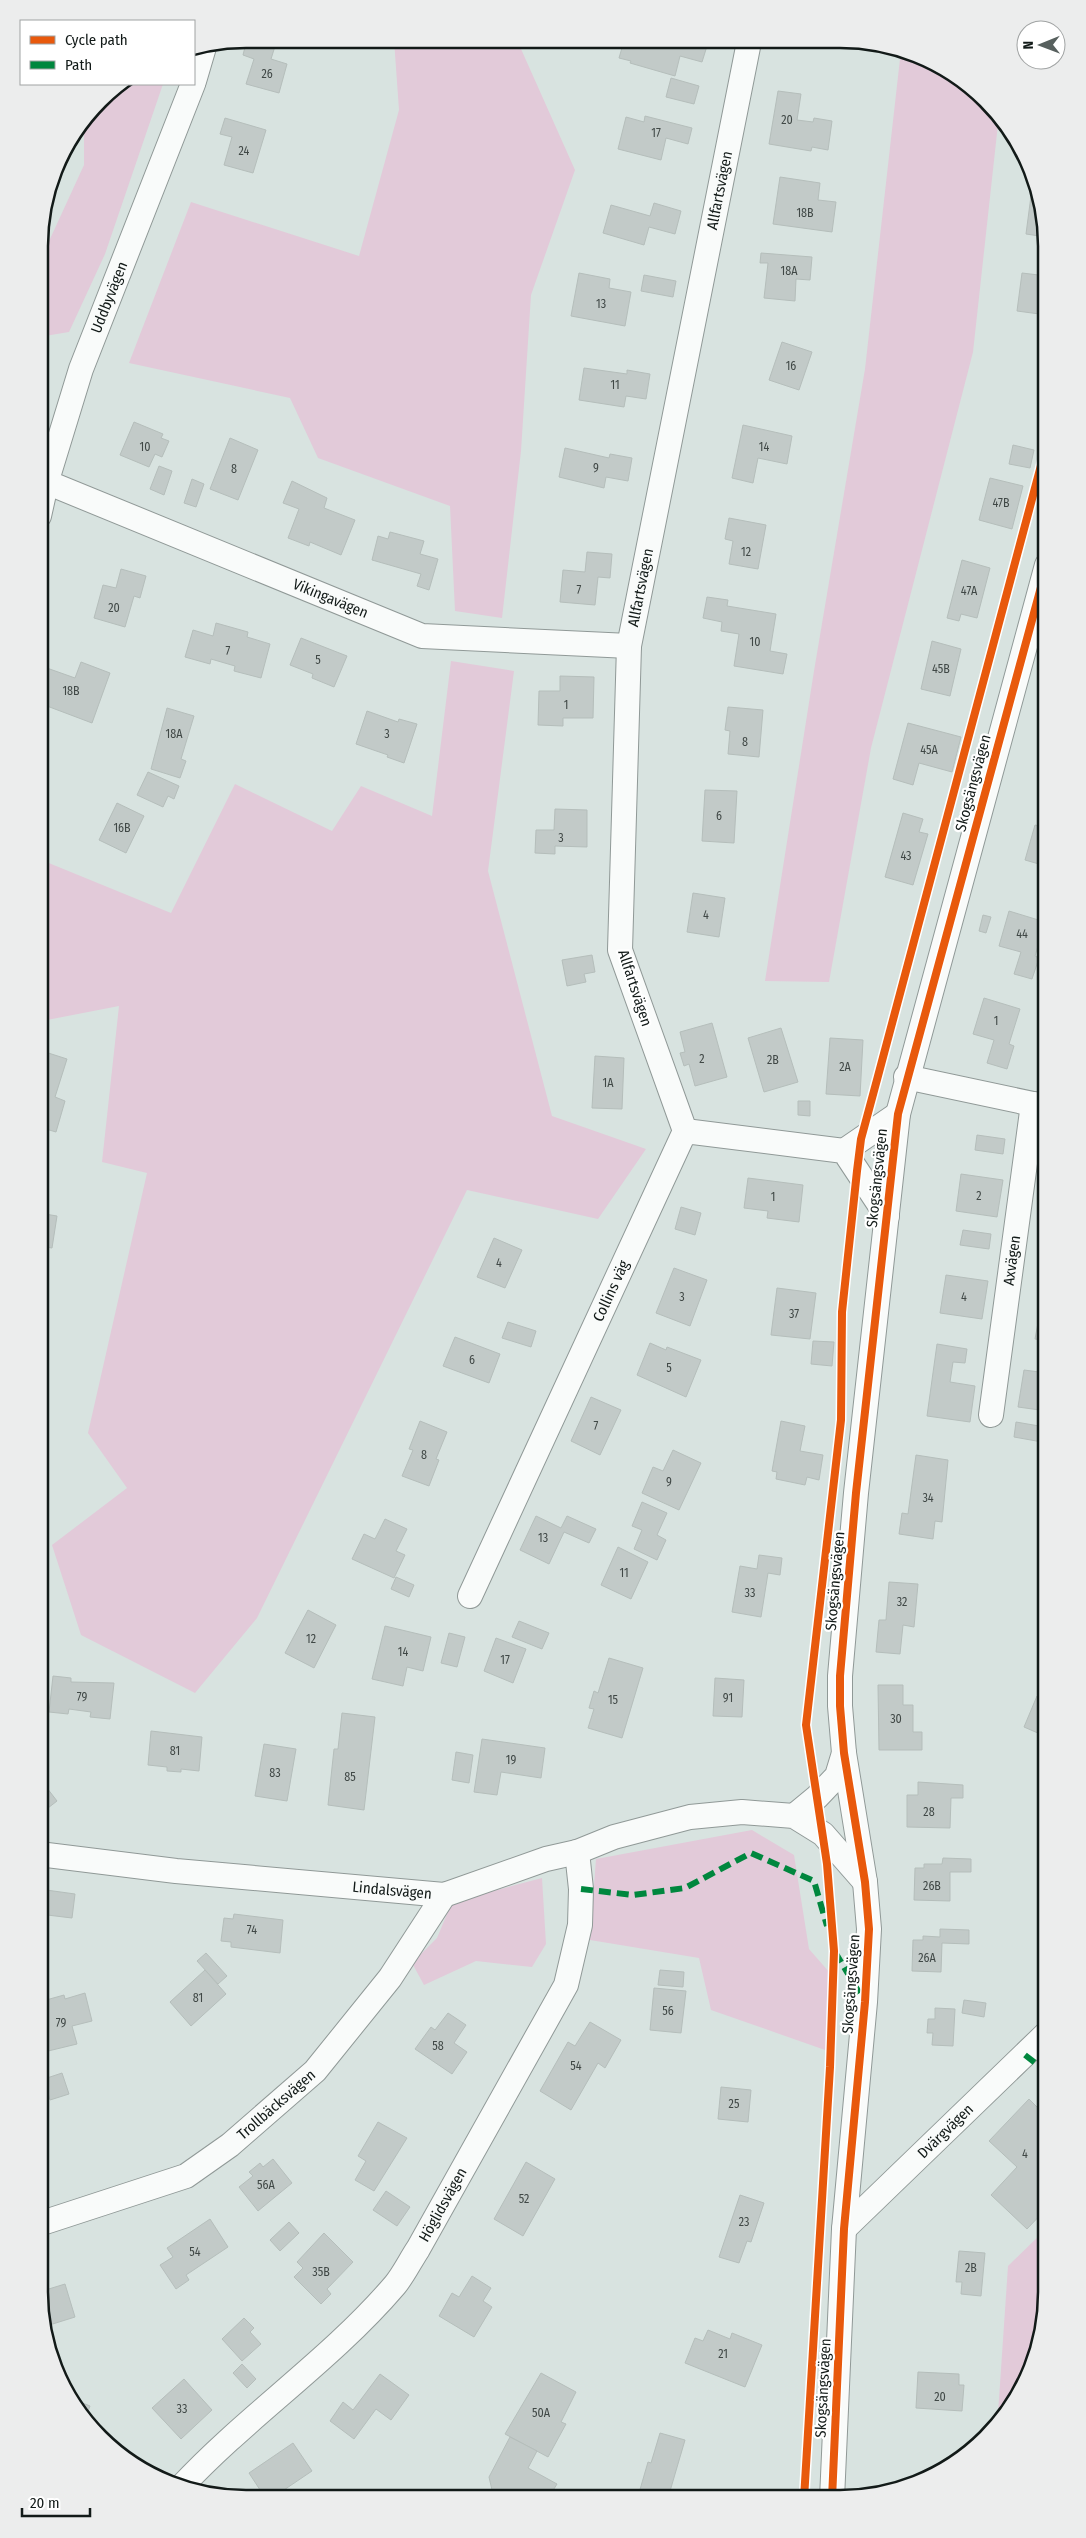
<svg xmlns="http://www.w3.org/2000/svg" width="1086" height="2538" viewBox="0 0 1086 2538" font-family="'Fira Sans Condensed',sans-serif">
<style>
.green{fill:#e2cad9}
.building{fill:#c2cac8;stroke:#b5bebb}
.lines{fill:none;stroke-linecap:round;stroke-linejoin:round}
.minor-casing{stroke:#909997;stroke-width:26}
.minor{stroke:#f9fbfa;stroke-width:24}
.quiet{stroke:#00873e;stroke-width:6;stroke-dasharray:12 6;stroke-linecap:butt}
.cycleway-casing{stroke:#fff;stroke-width:11}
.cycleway{stroke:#e8590c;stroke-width:8}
.labels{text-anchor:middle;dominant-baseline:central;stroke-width:4.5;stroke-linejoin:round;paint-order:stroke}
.number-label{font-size:12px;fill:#404846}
.street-label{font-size:15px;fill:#121a18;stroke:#fff}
.rim{fill:none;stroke:#121a18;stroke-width:2.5}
</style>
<rect width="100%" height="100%" fill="#d8e3e0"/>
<g class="green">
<path d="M394,40H517L575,170L531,295L521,451L502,618L455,611L450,506L318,458L290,398L129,363L191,202L359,256L399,110Z"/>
<path d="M901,50L932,60L986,99L999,115L973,352L871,748L829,982L765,981L814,671L865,369Z"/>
<path d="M120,84H163L105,254L69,332L39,337V263L84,165V123L109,90Z"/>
<path d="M451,661L514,671L488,871L552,1116L646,1149L598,1219L467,1190L257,1618L195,1693L81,1635L52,1545L127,1488L88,1433L147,1173L102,1162L119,1006L47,1020L39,1014V859L171,913L235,784L332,831L361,786L432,816Z"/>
<path d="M752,1830L794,1855L809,1949L837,1981L828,2051L711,2010L699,1958L590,1940L596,1859Z"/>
<path d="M542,1878L546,1944L532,1967L476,1961L424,1985L412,1963L437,1938L452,1902Z"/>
<path d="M1047,2228V2306L1032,2371L997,2428L1008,2266Z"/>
</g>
<g class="building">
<path d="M247,39H262L276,43L271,59L287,64L279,93L246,84L254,59L243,55Z"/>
<path d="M624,41L691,42L707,46L702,62L680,56L675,76L630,63L631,61L619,58Z"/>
<path d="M671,78L699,86L694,104L666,97Z"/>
<path d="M778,91L801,94L797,120L813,122L814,118L832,121L828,150L812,147L811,151L769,144Z"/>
<path d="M645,116L692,128L688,144L666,138L661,160L618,149L626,117L644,122Z"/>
<path d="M225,118L266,130L253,173L224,165L232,137L220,134Z"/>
<path d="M780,177L820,183L818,200L836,202L832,232L773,224Z"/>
<path d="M1031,196L1041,197L1046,237L1026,234Z"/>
<path d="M654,203L681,211L675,234L649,227L644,245L603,233L611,205L650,216Z"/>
<path d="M761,253L812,257L810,280L796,279L795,301L764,298L768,263H760Z"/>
<path d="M579,273L610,279L609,288L631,292L625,326L571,316Z"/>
<path d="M1022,273L1047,276V315L1017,311Z"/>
<path d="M644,275L676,281L673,297L641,291Z"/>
<path d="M782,342L812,352L799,390L769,380Z"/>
<path d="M584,368L627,374V370L650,374L646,399L626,396L624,407L579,400Z"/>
<path d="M134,422L163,434L161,438L169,441L162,457L155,454L149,467L120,455Z"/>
<path d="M743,425L792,436L787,464L758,458L753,483L732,478Z"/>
<path d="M230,438L258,450L238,500L210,489Z"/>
<path d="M1013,445L1034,450L1030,468L1009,464Z"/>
<path d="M565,448L609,458L610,454L632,458L628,481L606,477L604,488L559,477Z"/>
<path d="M159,466L172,471L164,495L150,489Z"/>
<path d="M990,478L1023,486L1012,529L979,520Z"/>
<path d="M192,479L204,484L196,507L184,503Z"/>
<path d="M292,481L327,498L324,508L355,520L341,555L310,542L309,546L288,538L299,509L283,503Z"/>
<path d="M729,518L766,525L758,569L729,564L733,541L725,539Z"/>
<path d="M390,532L424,541L420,554L438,559L429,590L417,586L421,574L372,560L378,536L388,539Z"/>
<path d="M587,552L612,554L610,578L598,577L595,605L560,602L563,570L585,572Z"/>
<path d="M962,560L990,568L977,618L961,614L959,621L947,618Z"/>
<path d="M121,569L146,576L140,598L134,596L125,627L94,618L103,585L116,588Z"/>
<path d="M707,597L728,600L727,606L776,614L770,651L787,654L783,674L734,666L739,634L721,631L722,622L703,618Z"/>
<path d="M216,623L248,632L247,637L270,644L261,678L234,671L235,666L211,659L210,664L185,657L193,630L213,636Z"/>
<path d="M301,638L347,656L334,687L312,678L313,674L290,665Z"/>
<path d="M932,641L961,649L950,696L921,689Z"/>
<path d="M81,662L110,673L92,723L39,703V679L44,667L75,678Z"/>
<path d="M560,676L594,677L593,718H563V726L538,725L539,691H560Z"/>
<path d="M728,707L763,710L759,757L728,754L730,731L725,730Z"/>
<path d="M167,708L194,716L181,759L186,761L180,778L151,769Z"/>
<path d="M367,711L398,722L399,719L417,724L404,763L387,757L388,755L356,744Z"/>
<path d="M908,723L961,737L952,772L919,763L913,785L893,779Z"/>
<path d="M148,772L179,786L174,799L168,796L163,807L137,795Z"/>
<path d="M705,790L737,791L734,843L702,841Z"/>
<path d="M117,803L144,816L126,853L99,840Z"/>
<path d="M555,809L587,810V847L555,846V854L535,853L536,830H554Z"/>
<path d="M903,813L923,819L919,832L928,834L913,885L885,877Z"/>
<path d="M1035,825L1047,828V890L1040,888L1046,866L1025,860Z"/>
<path d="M693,893L725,898L719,937L687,932Z"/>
<path d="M1009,911L1045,922L1035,956L1039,958L1032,979L1014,974L1021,952L999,946Z"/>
<path d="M983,915L991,917L986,933L979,931Z"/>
<path d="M592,955L595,972L584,974L586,982L567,986L562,960Z"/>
<path d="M984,998L1020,1009L1009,1044L1014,1046L1007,1069L987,1063L994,1040L973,1034Z"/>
<path d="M712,1023L727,1077L695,1086L689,1064L684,1066L680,1053L685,1052L680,1032Z"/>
<path d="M781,1028L798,1082L764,1092L748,1038Z"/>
<path d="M830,1038L863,1040L860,1096L826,1094Z"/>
<path d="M39,1050L67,1059L55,1097L65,1101L56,1132L39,1127Z"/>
<path d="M595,1056L624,1058L622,1109L592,1108Z"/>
<path d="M798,1101H810V1116L798,1115Z"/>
<path d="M977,1135L1005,1139L1003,1154L975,1150Z"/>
<path d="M961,1174L1003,1180L997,1217L956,1211Z"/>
<path d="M748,1178L803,1185L799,1222L767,1218L768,1211L744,1208Z"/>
<path d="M681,1207L701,1213L695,1235L675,1229Z"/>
<path d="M39,1213L57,1216L52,1248L39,1246Z"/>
<path d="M963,1230L991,1234L989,1249L960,1245Z"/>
<path d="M494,1238L522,1250L505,1288L477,1277Z"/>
<path d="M1044,1254L1047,1255V1291L1038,1290Z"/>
<path d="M674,1268L707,1280L690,1326L656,1313Z"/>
<path d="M946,1275L988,1281L982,1319L940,1313Z"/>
<path d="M777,1288L816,1293L810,1339L771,1335Z"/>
<path d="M508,1322L536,1331L531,1347L502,1338Z"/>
<path d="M1038,1323L1047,1325V1341L1035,1339Z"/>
<path d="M455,1337L500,1354L489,1383L443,1366Z"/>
<path d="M813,1341L834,1342L832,1366L811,1364Z"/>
<path d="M650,1343L666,1350L667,1347L701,1360L686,1397L637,1375Z"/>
<path d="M937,1344L967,1349L965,1363L953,1362L950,1382L975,1386L970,1422L927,1416Z"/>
<path d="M1024,1370L1047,1373V1411L1018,1407Z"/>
<path d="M591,1397L621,1410L600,1455L571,1441Z"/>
<path d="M420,1421L447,1432L436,1459L439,1460L429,1486L402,1476L413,1450L409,1449Z"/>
<path d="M781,1421L805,1426L800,1451L823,1455L819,1480L807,1477L805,1485L776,1479L777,1472L772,1471Z"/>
<path d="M1016,1422L1045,1427L1042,1442L1014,1437Z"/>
<path d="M673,1450L701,1463L679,1510L642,1493L653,1467L663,1471Z"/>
<path d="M39,1454L44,1455L40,1480H39Z"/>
<path d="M916,1455L948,1460L942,1522L935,1521L933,1539L899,1534L902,1513L908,1514Z"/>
<path d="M642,1502L667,1513L657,1535L666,1540L657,1560L634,1549L642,1530L632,1526Z"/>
<path d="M536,1516L561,1528L567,1516L596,1529L589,1543L564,1532L549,1564L520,1550Z"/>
<path d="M385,1519L407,1529L396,1551L405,1555L394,1578L352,1559L364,1534L375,1539Z"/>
<path d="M618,1547L648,1562L631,1599L601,1585Z"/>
<path d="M759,1555L782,1558L780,1575L768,1573L761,1617L732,1612L740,1566L757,1569Z"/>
<path d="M396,1577L414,1585L409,1597L391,1589Z"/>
<path d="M889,1582L918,1584L914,1627L903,1625L900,1654L876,1652L879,1620H886Z"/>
<path d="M308,1610L336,1625L314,1668L285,1653Z"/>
<path d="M519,1621L549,1633L542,1649L512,1637Z"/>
<path d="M385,1626L431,1637L423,1671L407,1667L403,1686L372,1679Z"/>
<path d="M449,1633L465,1637L457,1667L441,1663Z"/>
<path d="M496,1638L526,1649L513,1683L484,1671Z"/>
<path d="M609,1658L643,1668L622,1738L588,1728L594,1709L589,1708L594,1691L598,1693Z"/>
<path d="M53,1676L71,1678V1682L114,1683L110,1719L90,1717L91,1712L69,1709L68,1714L49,1712Z"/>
<path d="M715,1678L744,1680L742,1717L713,1716Z"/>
<path d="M878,1685H903V1705H913V1732H922V1750H879Z"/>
<path d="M1037,1696L1047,1701V1737L1024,1727Z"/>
<path d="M342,1713L375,1717L364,1810L328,1805L334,1749H338Z"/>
<path d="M151,1731L202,1737L199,1771L181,1769V1772L167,1771V1767L148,1765Z"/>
<path d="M482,1739L545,1748L541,1778L501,1772L497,1795L474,1792Z"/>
<path d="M264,1744L296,1749L287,1801L255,1796Z"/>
<path d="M456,1752L473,1755L469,1783L452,1780Z"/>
<path d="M918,1782L963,1785V1798H951L950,1828L907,1827V1795H918Z"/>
<path d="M47,1788L57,1801L39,1815V1794Z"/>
<path d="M943,1858L971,1859V1872H950V1901L914,1900L915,1868H924V1864H942Z"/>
<path d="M39,1889L75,1894L72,1918L39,1914Z"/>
<path d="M234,1914L283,1920L280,1953L231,1947V1942L221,1941L224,1918L233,1919Z"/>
<path d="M940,1929L969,1930V1944L942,1943L941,1972L912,1971L913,1940H923V1936L940,1937Z"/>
<path d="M206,1953L227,1976L218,1984L197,1961Z"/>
<path d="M205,1970L226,1994L191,2026L170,2002Z"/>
<path d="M660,1970L684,1972L683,1987L658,1985Z"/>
<path d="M654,1988L686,1991L681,2033L650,2030Z"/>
<path d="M85,1993L92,2021L72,2026L77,2044L44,2052L39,2031V2002L64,1995L65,1999Z"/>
<path d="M964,2000L986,2003L984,2017L962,2013Z"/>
<path d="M935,2008L955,2009L953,2046L932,2045L933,2033H927L928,2019H935Z"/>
<path d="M448,2013L466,2025L454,2043L467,2052L452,2074L415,2049L431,2027L435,2030Z"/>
<path d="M590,2022L621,2040L605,2068L598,2063L571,2110L540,2091L568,2042L575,2046Z"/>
<path d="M62,2073L69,2094L50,2100L44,2079Z"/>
<path d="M721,2087L751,2090L748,2122L718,2119Z"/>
<path d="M1029,2099L1047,2117V2208L1027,2229L991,2195L1017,2167L989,2141Z"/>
<path d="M378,2122L407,2138L374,2191L355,2180L366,2161L358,2156Z"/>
<path d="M273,2159L292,2183L258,2211L239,2187L253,2176L249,2172L260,2163L263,2167Z"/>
<path d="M526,2162L555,2179L523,2236L494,2219Z"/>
<path d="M386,2191L410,2207L397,2226L373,2210Z"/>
<path d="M740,2195L764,2203L751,2242L747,2241L739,2263L719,2257Z"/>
<path d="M210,2219L228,2247L186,2275L189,2280L176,2289L160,2265L173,2257L167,2248Z"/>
<path d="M289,2222L299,2233L280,2251L270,2240Z"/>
<path d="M324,2233L353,2262L327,2289L331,2294L321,2304L294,2277L303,2268L297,2262Z"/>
<path d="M959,2251L985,2253L981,2296L961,2294L962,2282H956Z"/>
<path d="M472,2276L491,2288L483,2301L492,2307L474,2337L439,2316L452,2293L459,2297Z"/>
<path d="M65,2284L75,2317L43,2327L39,2292Z"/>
<path d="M244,2318L254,2328L250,2332L261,2344L242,2361L222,2339Z"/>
<path d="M708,2330L730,2339L732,2333L762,2345L745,2387L685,2363L695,2338L703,2341Z"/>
<path d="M242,2364L256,2379L247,2388L233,2373Z"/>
<path d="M918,2372L959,2374V2385H964L962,2411L916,2408Z"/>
<path d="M541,2373L576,2392L561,2422L566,2424L548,2457L505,2434Z"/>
<path d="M380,2374L409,2395L391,2420L376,2409L354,2439L330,2421L343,2402L353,2410Z"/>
<path d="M184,2379L212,2410L181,2439L152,2408Z"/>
<path d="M68,2397L90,2406L85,2419Z"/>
<path d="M660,2433L685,2440L668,2498H656L639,2493L648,2462L651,2463Z"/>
<path d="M510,2437L537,2451L528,2468L557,2484L549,2497H505L492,2490L489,2477Z"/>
<path d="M293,2443L312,2471L275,2496H264L249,2473Z"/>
</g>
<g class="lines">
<g class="minor-casing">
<g id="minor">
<path d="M194,81L204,47"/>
<path id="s1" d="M39,479L422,636L629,646"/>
<path id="s2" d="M39,516L47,480L81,369L193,84"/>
<path d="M906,1077L1047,1107"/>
<path id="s3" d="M685,1131L620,950L629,646L749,42"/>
<path d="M844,1151L898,1114"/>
<path id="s4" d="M991,1415L1033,1104"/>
<path id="s5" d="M470,1596L685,1131L844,1151L887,1216"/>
<path d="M794,1816L817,1797L837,1776L844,1753"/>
<path id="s6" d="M39,1854L176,1871L444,1895L546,1859L577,1852L614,1837L690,1817L742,1812L794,1816L823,1834L865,1882"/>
<path id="s7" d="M39,2224L186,2176L230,2145L315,2071L390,1978L444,1895"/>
<path id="s8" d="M844,2229L1047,2033"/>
<path id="s9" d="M181,2487C247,2416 331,2360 395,2285C404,2274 410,2261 418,2249L566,1985L580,1925L581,1889L577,1852"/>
<path d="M832,2499L844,2229L865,2002L869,1929L865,1882L844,1753L840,1706V1676L856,1493L898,1114L1047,565"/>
</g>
</g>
<use href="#minor" class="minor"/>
<g class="quiet">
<path d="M581,1889L633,1895L685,1888L751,1853L814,1881L827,1926"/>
<path d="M835,1952L863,1999"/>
<path d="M1025,2055L1047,2072"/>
</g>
<g class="cycleway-casing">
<g id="cycleway">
<path d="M804,2499L830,2067L834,1951L827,1864L806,1725L841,1420L842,1312L857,1171L861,1139L878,1076L1047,443"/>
<path d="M832,2499L844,2229L865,2002L869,1929L865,1882L844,1753L840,1706V1676L856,1493L898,1114L1047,565"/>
</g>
</g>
<use href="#cycleway" class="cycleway"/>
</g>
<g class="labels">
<g class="number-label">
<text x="267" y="74">26</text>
<text x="787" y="120">20</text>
<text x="656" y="133">17</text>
<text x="244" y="151">24</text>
<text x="805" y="213">18B</text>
<text x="789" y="271">18A</text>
<text x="601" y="304">13</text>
<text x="791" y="366">16</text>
<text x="615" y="385">11</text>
<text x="145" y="447">10</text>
<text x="764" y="447">14</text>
<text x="596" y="468">9</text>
<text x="234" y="469">8</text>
<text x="1001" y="503">47B</text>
<text x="746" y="552">12</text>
<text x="579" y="590">7</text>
<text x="969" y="591">47A</text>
<text x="114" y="608">20</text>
<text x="755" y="642">10</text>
<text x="228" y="651">7</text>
<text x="318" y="660">5</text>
<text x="941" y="669">45B</text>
<text x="71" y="691">18B</text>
<text x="566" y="705">1</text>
<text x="174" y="734">18A</text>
<text x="387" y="734">3</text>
<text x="745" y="742">8</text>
<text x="929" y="750">45A</text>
<text x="719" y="816">6</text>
<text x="122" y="828">16B</text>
<text x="561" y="838">3</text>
<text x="906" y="856">43</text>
<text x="706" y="915">4</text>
<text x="1022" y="934">44</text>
<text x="996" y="1021">1</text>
<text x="702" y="1059">2</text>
<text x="773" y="1060">2B</text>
<text x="845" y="1067">2A</text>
<text x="608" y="1083">1A</text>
<text x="979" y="1196">2</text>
<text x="773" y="1197">1</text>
<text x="499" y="1263">4</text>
<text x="682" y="1297">3</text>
<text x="964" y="1297">4</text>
<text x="794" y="1314">37</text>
<text x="472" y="1360">6</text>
<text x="669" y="1368">5</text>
<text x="596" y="1426">7</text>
<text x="424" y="1455">8</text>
<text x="669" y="1482">9</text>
<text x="928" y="1498">34</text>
<text x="543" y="1538">13</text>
<text x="624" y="1573">11</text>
<text x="750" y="1593">33</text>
<text x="902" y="1602">32</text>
<text x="311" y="1639">12</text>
<text x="403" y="1652">14</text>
<text x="505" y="1660">17</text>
<text x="82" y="1697">79</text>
<text x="728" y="1698">91</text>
<text x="613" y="1700">15</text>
<text x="896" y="1719">30</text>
<text x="175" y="1751">81</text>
<text x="511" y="1760">19</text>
<text x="275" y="1773">83</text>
<text x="350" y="1777">85</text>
<text x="929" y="1812">28</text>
<text x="932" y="1886">26B</text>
<text x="252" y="1930">74</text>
<text x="927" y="1958">26A</text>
<text x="198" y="1998">81</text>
<text x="668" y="2011">56</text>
<text x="61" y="2023">79</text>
<text x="438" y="2046">58</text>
<text x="576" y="2066">54</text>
<text x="734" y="2104">25</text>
<text x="1025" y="2154">4</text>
<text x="266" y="2185">56A</text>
<text x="524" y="2199">52</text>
<text x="744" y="2222">23</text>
<text x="195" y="2252">54</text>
<text x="971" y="2268">2B</text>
<text x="321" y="2272">35B</text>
<text x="723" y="2354">21</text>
<text x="940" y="2397">20</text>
<text x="182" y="2409">33</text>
<text x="541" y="2413">50A</text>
</g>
<g class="street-label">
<text stroke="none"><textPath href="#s3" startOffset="961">Allfartsvägen</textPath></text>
<text stroke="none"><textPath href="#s2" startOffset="230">Uddbyvägen</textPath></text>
<text stroke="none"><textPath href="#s3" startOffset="556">Allfartsvägen</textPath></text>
<text stroke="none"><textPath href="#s1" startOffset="315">Vikingavägen</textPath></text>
<text transform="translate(973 783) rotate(-75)">Skogsängsvägen</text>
<text transform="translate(635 988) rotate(72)">Allfartsvägen</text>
<text transform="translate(877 1178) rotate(-84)">Skogsängsvägen</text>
<text stroke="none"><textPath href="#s4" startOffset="156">Axvägen</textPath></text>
<text stroke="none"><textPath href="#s5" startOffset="336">Collins väg</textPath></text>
<text transform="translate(835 1581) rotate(-85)">Skogsängsvägen</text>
<text stroke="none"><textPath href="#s6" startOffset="355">Lindalsvägen</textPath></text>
<text transform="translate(851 1984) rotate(-86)">Skogsängsvägen</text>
<text stroke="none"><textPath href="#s7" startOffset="270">Trollbäcksvägen</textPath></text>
<text stroke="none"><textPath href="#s8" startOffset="141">Dvärgvägen</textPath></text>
<text stroke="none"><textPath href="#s9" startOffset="388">Höglidsvägen</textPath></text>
<text transform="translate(823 2388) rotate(-87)">Skogsängsvägen</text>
</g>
</g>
<path d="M0 0H1086V2538H0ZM246 48H840A198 198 0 0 1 1038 246V2292A198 198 0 0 1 840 2490H246A198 198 0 0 1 48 2292V246A198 198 0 0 1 246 48Z" fill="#eceded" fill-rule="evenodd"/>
<path class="rim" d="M246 48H840A198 198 0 0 1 1038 246V2292A198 198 0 0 1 840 2490H246A198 198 0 0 1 48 2292V246A198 198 0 0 1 246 48Z"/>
<rect x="20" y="20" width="175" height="65" fill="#ffffff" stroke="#a0a3a3"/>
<rect x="30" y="36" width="25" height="8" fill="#e8590c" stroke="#a0a3a3"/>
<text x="65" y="45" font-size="15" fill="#121a18">Cycle path</text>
<rect x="30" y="61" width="25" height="8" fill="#00873e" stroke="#a0a3a3"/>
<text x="65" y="70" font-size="15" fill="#121a18">Path</text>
<g transform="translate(1041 45) rotate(269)"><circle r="24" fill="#ffffff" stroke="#a0a3a3"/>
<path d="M0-4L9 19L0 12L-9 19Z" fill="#57605e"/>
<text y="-8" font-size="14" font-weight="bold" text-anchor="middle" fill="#121a18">N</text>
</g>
<path d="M22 2508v8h68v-8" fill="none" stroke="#121a18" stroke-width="2.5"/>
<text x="30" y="2508" font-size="15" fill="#121a18" stroke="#ffffff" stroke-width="4" paint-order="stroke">20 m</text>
</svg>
